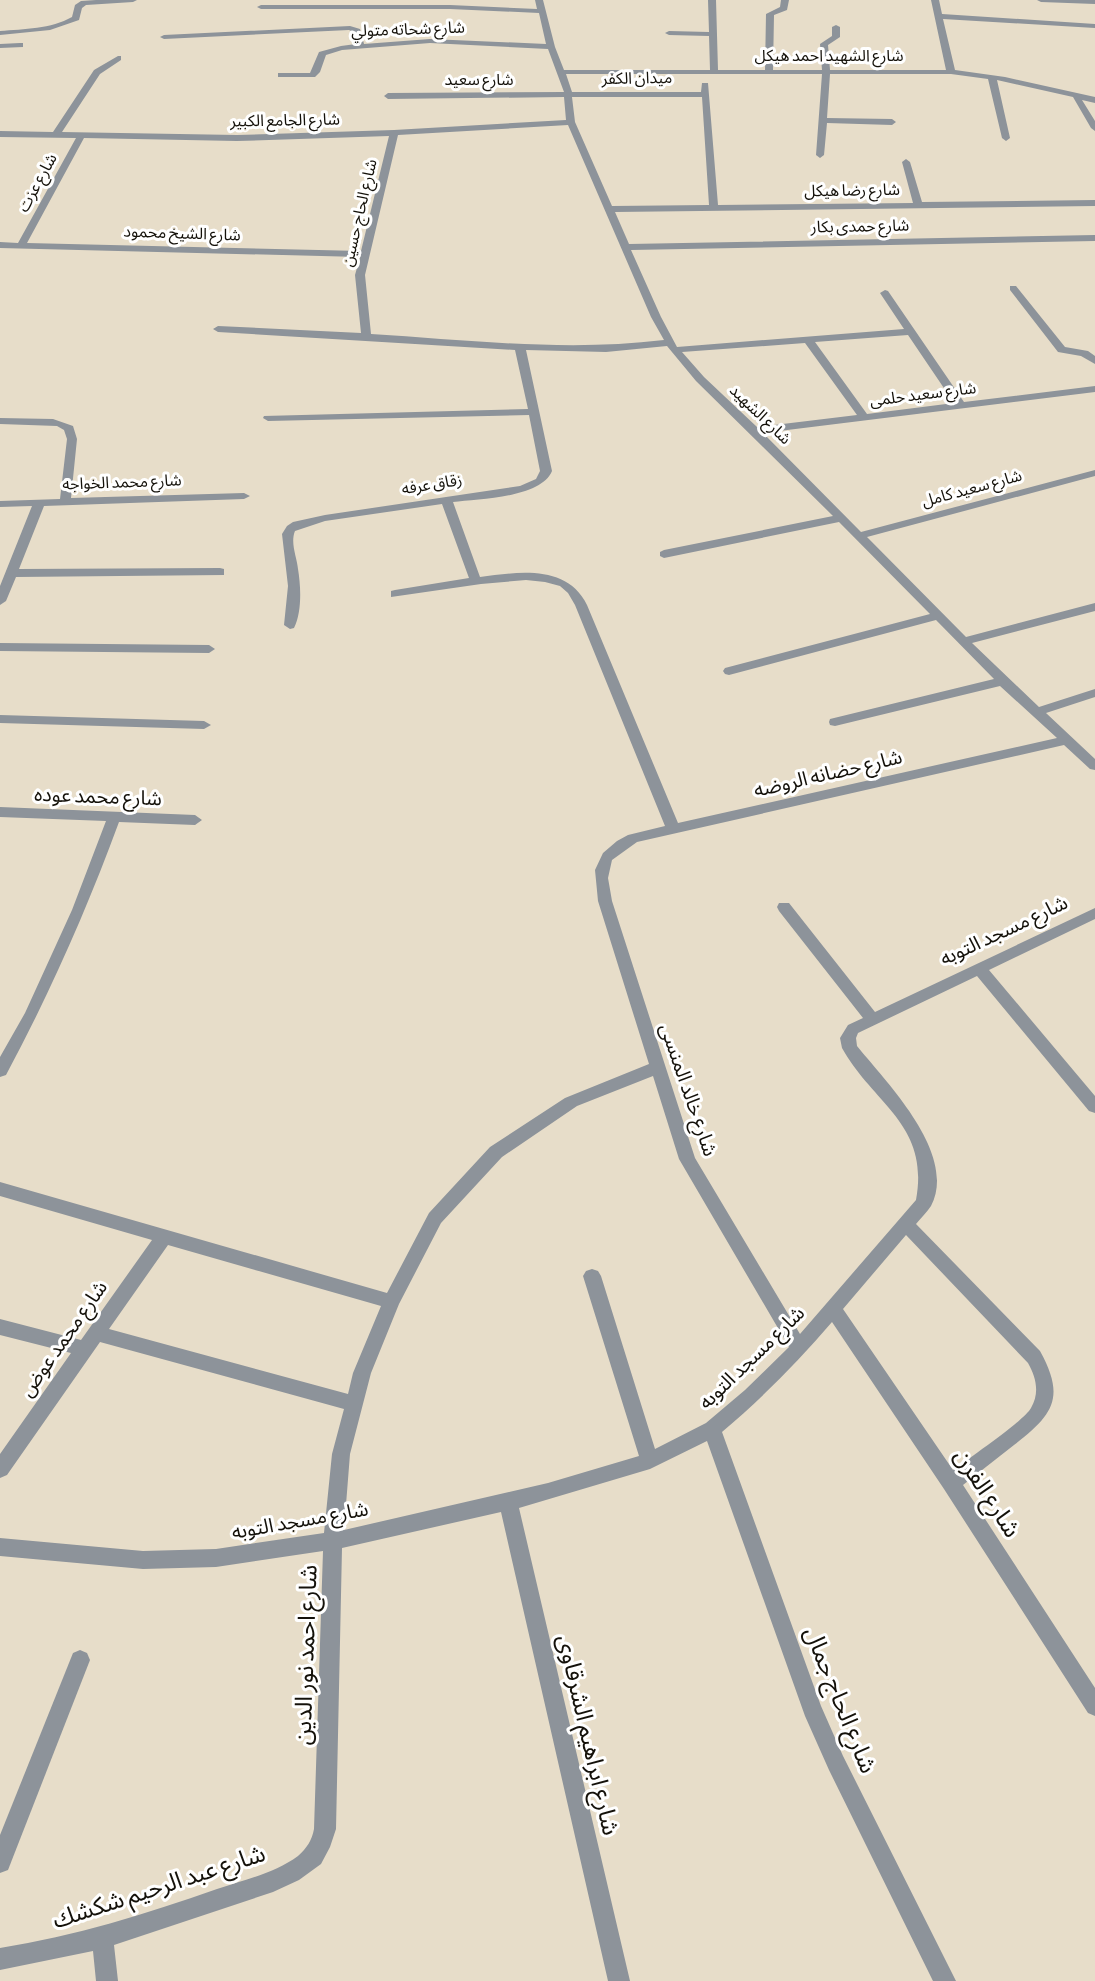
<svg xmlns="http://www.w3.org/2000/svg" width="1095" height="1981" viewBox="0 0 1095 1981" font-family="'Sofia Sans Condensed','Noto Sans Arabic',sans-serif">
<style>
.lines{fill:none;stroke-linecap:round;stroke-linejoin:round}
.street{fill:#8d939a;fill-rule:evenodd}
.labels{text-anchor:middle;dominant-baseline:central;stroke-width:6;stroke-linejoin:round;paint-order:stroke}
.far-street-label{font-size:16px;fill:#14110a;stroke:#fff}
.street-label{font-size:20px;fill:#14110a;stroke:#fff}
.near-street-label{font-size:24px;fill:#14110a;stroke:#fff}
</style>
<rect width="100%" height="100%" fill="#e7ddc9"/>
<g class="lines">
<g class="street">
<path d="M96,0H137L133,2L86,5L82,8L79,20L50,30L0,35V31C24,29 51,29 72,17L75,5L81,1Z"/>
<path d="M535,0H543L555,47L564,70H710L709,36L669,35L665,33L669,31L709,32L708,0H716L718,70H765L766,14L780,7L781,0H789L787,10L774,15L773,70H822L820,44L832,36V27L836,25L840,27V37L828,45L830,70H946L931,0H939L942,14L1095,24V28L943,19L955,70L1005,77L1095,97V103L1082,100L1095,121V131L1091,128L1073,97L997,80L1010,138L1006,141L1002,138L988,79L951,74H830L827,118L892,119L896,122L892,125L827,123L824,155L820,158L816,155L822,74H566L572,92H701L702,83H708L718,205L913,203L902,162L906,159L910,162L922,202L1095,200V206L615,212L629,244L1095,235V241L631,250L661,317L677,347L904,329L880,293L885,290L888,291L964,402L1095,386V392L763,433L861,532L1095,470V476L867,537L966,637L1095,603V611L972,643L1039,707L1095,689V697L1046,713L1095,759V770L1090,769L1064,745L637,842L612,860L608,878L612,901L695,1158L800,1334L916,1200C930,1124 873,1104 842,1048L840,1038L848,1025L863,1018L779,911L777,907L779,903H789L875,1012L1095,908V919L989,970L1095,1096V1113L1089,1111L977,976L858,1033L856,1038L857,1046C887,1083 958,1154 931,1206C927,1212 921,1218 916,1224L1040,1351C1066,1398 1053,1415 1014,1445C997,1458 980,1472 963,1485L1095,1688V1716L1088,1713L944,1489L832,1322C798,1362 762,1398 722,1432L821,1706L843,1756L956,1981H933L829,1770L805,1716L707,1441L650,1469L519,1508L630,1981H608L501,1512L342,1548L336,1829L330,1847L321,1864L299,1880L273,1892L114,1945L118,1981H96L93,1951L0,1970V1948C75,1936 146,1914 217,1889C244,1880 275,1873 298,1856C307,1848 312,1840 314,1829L323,1551L216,1567L143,1569L0,1556V1538L143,1551L216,1549L324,1533L332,1454L344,1409L100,1342L7,1475L0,1478V1454L71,1353L0,1335V1319L81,1340L152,1240L0,1196V1182L387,1293L429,1213L490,1147L565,1098L649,1064L598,901L595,870L603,853L617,841L628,835L665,826L575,605L568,593L560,586L545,582L526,580L481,584L391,597V591L395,590L469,578L442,504L325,521L295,531C290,543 297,557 298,569C301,587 302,612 294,628L290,629L284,625L288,586L282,534L287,526L293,522L325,515L520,486L536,479L540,471L529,415L268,421L263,418L264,416L528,409L515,350L218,332L213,329L218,326L361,333L355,275L360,257L0,248V242L18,243L76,138L0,137V131L53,132L94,70L118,56H121V60L100,74L62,132L237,135L394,130L566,120L564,97L388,99L384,96L388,93L564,92L548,49L430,43L342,50L326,55L320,72L315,77H278V73H310L319,52L341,46L356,44L353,32L349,30L164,39L160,37L164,35L350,26L360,29L364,44L430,39L546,44L539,13L450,9H261L257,7L261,5H450L537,9ZM572,97H702L709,205L612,206L575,122ZM568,125L651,317L664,340C566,352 469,340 371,334L365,275L398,135ZM389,136L361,251L27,243L84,138L237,141ZM908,335L954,403L867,414L815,342ZM805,343L857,415L757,427L704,377L682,352ZM667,346L696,381L833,516L664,550L660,552V556L664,558L839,522L930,614L725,668L723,671L725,674L729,675L936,620L994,679L830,719L829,722L830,725L835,726L1000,686L1057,738L678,823L587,605C567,564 518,572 480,577L453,502C478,499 541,498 552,471L526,350L606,352ZM653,1076L679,1159L789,1347L745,1390L706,1423L655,1449L601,1276L598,1271L592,1269L586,1271L583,1276L639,1456L548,1483L344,1530L350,1454L371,1373L399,1304L441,1223L502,1157L577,1106ZM906,1235L1028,1363C1036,1377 1040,1393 1031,1408C1025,1420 968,1459 953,1470L843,1309ZM168,1245L381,1306L353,1373L348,1394L109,1329Z"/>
<path d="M1037,0H1095V4L1041,2Z"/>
<path d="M20,43H23V47L0,48V44Z"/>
<path d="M1010,286H1016L1065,347L1088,351L1095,356V364L1081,356L1058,352L1010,290Z"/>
<path d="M0,418L53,419L73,426L77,439L71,498L244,493L250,496L244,499L44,506L19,569L220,568L224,569V575L16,577L6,601L0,605V586L32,506L0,507V501L60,499L67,439L64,430L57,426L0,424Z"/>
<path d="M0,643L209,645L215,649L209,653L0,651Z"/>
<path d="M0,715L204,721L211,725L204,729L0,723Z"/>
<path d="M0,807L195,815L202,820L195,825L119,822C87,909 50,993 6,1075L0,1077V1057L25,1013L72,910L106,821L0,817Z"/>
<path d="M80,1650L87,1653L90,1660L8,1870L0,1873V1835L73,1653Z"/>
</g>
</g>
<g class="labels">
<g class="far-street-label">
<text transform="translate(408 30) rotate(-2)">شارع شحاته متولي</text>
<text x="829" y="56">شارع الشهيد احمد هيكل</text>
<text transform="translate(637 79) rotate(-1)">ميدان الكفر</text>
<text x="479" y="80">شارع سعيد</text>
<text transform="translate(285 121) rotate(-1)">شارع الجامع الكبير</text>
<text transform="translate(38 183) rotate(-61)">شارع عزت</text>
<text transform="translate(852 191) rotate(-1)">شارع رضا هيكل</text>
<text transform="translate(360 213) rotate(-77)">شارع الحاج حسين</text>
<text transform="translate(860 227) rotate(-1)">شارع حمدى بكار</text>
<text transform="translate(182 234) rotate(2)">شارع الشيخ محمود</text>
<text transform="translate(923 395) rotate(-7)">شارع سعيد حلمى</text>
<text transform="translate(760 415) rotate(44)">شارع الشهيد</text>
<text transform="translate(122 483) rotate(-2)">شارع محمد الخواجه</text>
<text transform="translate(432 485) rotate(-9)">زقاق عرفه</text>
<text transform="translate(972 489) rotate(-15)">شارع سعيد كامل</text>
</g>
<g class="street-label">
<text transform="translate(828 774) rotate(-13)">شارع حضانه الروضه</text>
<text transform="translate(98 797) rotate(2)">شارع محمد عوده</text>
<text transform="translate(1004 931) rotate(-25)">شارع مسجد التوبه</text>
<text transform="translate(688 1090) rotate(71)">شارع خالد المنسى</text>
<text transform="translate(64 1339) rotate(-55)">شارع محمد عوض</text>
<text transform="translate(752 1358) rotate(-44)">شارع مسجد التوبه</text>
<text transform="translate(300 1521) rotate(-10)">شارع مسجد التوبه</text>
</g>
<g class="near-street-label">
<text transform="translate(987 1493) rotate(57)">شارع الفرن</text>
<text transform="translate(306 1655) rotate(-88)">شارع احمد نور الدين</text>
<text transform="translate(840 1700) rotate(68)">شارع الحاج جمال</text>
<text transform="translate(588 1735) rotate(77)">شارع ابراهيم الشرقاوى</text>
<text transform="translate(159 1887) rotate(-18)">شارع عبد الرحيم شكشك</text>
</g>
</g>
</svg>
